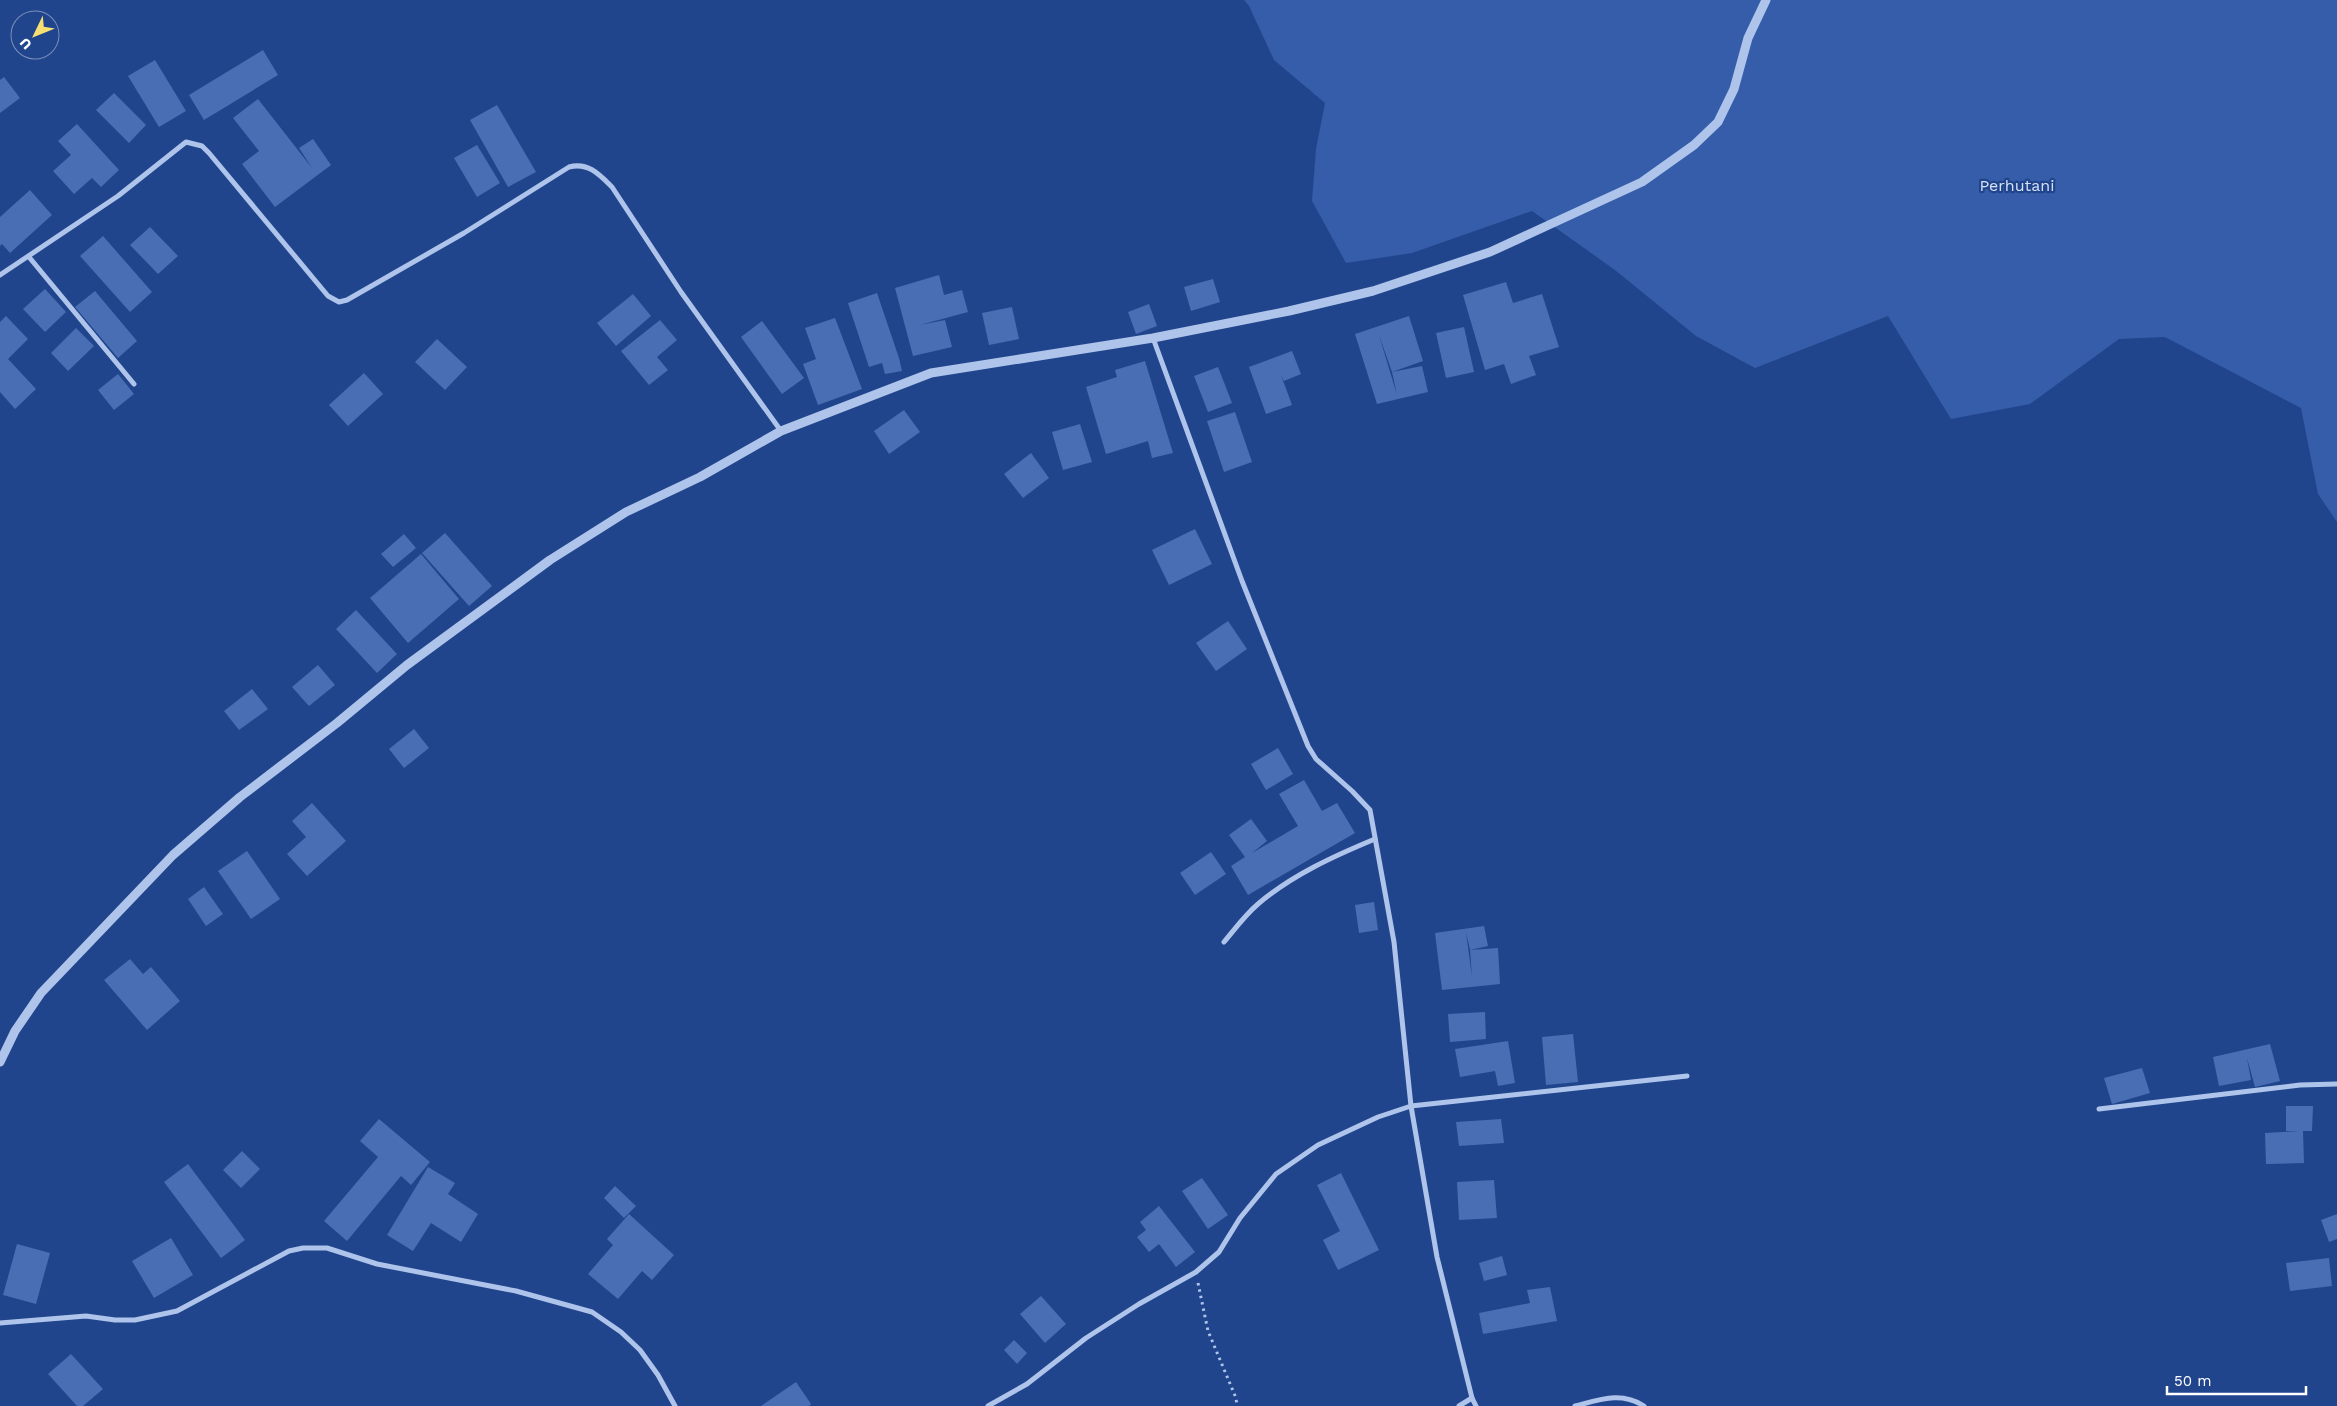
<svg xmlns="http://www.w3.org/2000/svg" width="2337" height="1406" viewBox="0 0 2337 1406" font-family="'Work Sans',sans-serif">
<style>
.green{fill:#355da9}
.building{fill:#4a6eb3;fill-rule:evenodd}
.lines{fill:none;stroke-linecap:round;stroke-linejoin:round}
.path{stroke:#afc4eb;stroke-width:3;stroke-dasharray:2.5 4;stroke-linecap:butt}
.minor{stroke:#afc4eb;stroke-width:5}
.tertiary{stroke:#afc4eb;stroke-width:9}
.labels{text-anchor:middle;dominant-baseline:central;stroke-width:4.5;stroke-linejoin:round;paint-order:stroke}
.park-label{font-size:16px;fill:#d4e1f8;stroke:#21458c}
</style>
<rect width="100%" height="100%" fill="#21458c"/>
<path class="green" d="M1244,0H2337V522L2318,494L2301,408L2165,337L2119,339L2030,404L1951,419L1888,316L1755,368L1696,336L1615,270L1532,211L1412,253L1346,263L1312,201L1316,149L1325,103L1274,60L1249,6Z"/>
<g class="building">
<path d="M263,50L278,75L204,120L189,95Z"/>
<path d="M155,60L186,111L159,127L128,76Z"/>
<path d="M4,77L20,98L0,113V80Z"/>
<path d="M114,93L146,125L129,143L96,110Z"/>
<path d="M258,99L312,168L299,148L313,139L331,165L275,207L242,164L259,151L233,118Z"/>
<path d="M497,105L536,172L508,187L470,120Z"/>
<path d="M77,124L119,170L101,187L92,178L74,194L53,171L71,155L58,141Z"/>
<path d="M477,145L500,183L477,197L454,158Z"/>
<path d="M30,190L52,215L10,253L2,244L0,246V217Z"/>
<path d="M150,227L178,256L158,274L130,245Z"/>
<path d="M103,236L152,292L130,312L80,256Z"/>
<path d="M939,275L944,295L962,290L968,312L920,325L945,320L952,347L913,356L895,288Z"/>
<path d="M1213,279L1220,302L1191,311L1184,287Z"/>
<path d="M1506,282L1513,303L1542,294L1559,347L1529,356L1536,375L1511,384L1504,364L1485,370L1463,295Z"/>
<path d="M45,289L66,312L45,332L23,309Z"/>
<path d="M95,291L137,341L118,358L75,307Z"/>
<path d="M877,293L899,358L902,371L885,374L882,363L869,367L848,303Z"/>
<path d="M633,294L651,316L616,346L597,323Z"/>
<path d="M1149,304L1157,326L1136,334L1128,312Z"/>
<path d="M1012,307L1019,339L989,345L982,313Z"/>
<path d="M6,316L28,339L8,359L36,389L15,409L0,392V322Z"/>
<path d="M1409,316L1423,361L1392,372L1379,335L1397,395L1392,372L1422,366L1428,392L1377,404L1355,334Z"/>
<path d="M835,318L862,389L818,405L803,364L816,359L805,328Z"/>
<path d="M660,320L677,340L657,357L668,370L649,385L621,351Z"/>
<path d="M762,321L804,378L782,394L741,337Z"/>
<path d="M1464,327L1474,372L1446,378L1436,333Z"/>
<path d="M76,328L94,346L68,371L51,353Z"/>
<path d="M437,339L467,367L445,390L415,362Z"/>
<path d="M1292,351L1301,374L1284,381L1281,375L1292,405L1266,414L1249,367Z"/>
<path d="M1145,361L1173,453L1152,458L1148,441L1106,454L1086,387L1117,377L1115,370Z"/>
<path d="M1218,367L1232,403L1208,412L1194,376Z"/>
<path d="M364,373L383,394L348,426L329,405Z"/>
<path d="M118,374L134,394L114,410L98,390Z"/>
<path d="M904,410L920,432L889,454L874,431Z"/>
<path d="M1235,412L1252,462L1224,472L1207,421Z"/>
<path d="M1080,424L1092,462L1063,470L1052,432Z"/>
<path d="M1031,453L1049,478L1023,498L1004,474Z"/>
<path d="M1195,529L1212,564L1169,585L1152,550Z"/>
<path d="M445,533L492,586L469,606L422,553Z"/>
<path d="M404,534L416,548L393,567L381,554Z"/>
<path d="M421,554L459,599L408,643L370,598Z"/>
<path d="M356,610L397,654L377,673L336,629Z"/>
<path d="M1228,621L1247,649L1216,671L1196,643Z"/>
<path d="M318,665L335,685L309,706L292,687Z"/>
<path d="M252,689L268,709L239,730L224,711Z"/>
<path d="M414,729L429,748L404,768L389,749Z"/>
<path d="M1278,748L1293,774L1266,790L1251,764Z"/>
<path d="M1304,780L1322,811L1337,803L1355,833L1248,895L1231,866L1245,857L1229,835L1251,819L1267,841L1252,853L1298,826L1279,794Z"/>
<path d="M312,803L346,841L307,876L287,854L306,837L292,821Z"/>
<path d="M247,851L280,899L251,919L218,871Z"/>
<path d="M1211,852L1226,874L1195,895L1180,873Z"/>
<path d="M204,887L223,914L206,926L188,899Z"/>
<path d="M1374,902L1378,930L1359,933L1355,905Z"/>
<path d="M1484,926L1488,946L1470,950L1498,948L1500,984L1442,990L1435,933ZM1466,932L1470,950L1472,977Z"/>
<path d="M130,959L143,974L151,967L180,1001L147,1030L104,980Z"/>
<path d="M1485,1012L1486,1039L1450,1042L1448,1014Z"/>
<path d="M1573,1034L1578,1082L1546,1085L1542,1037Z"/>
<path d="M1508,1041L1515,1083L1498,1086L1495,1071L1460,1077L1455,1049Z"/>
<path d="M2270,1044L2280,1081L2255,1087L2247,1058L2251,1080L2219,1086L2213,1057Z"/>
<path d="M2142,1068L2150,1093L2112,1104L2104,1078Z"/>
<path d="M2286,1106H2313L2312,1131H2303L2304,1163L2266,1164L2265,1133L2300,1131H2286Z"/>
<path d="M379,1119L430,1162L411,1185L401,1176L347,1241L324,1221L378,1157L360,1141Z"/>
<path d="M1501,1119L1504,1143L1459,1146L1456,1122Z"/>
<path d="M242,1151L260,1169L241,1188L223,1170Z"/>
<path d="M188,1164L245,1240L221,1258L164,1182Z"/>
<path d="M428,1167L455,1183L448,1194L478,1214L461,1242L431,1223L413,1251L387,1235Z"/>
<path d="M1341,1173L1379,1250L1338,1270L1323,1240L1340,1231L1317,1185Z"/>
<path d="M1202,1178L1228,1215L1208,1229L1182,1191Z"/>
<path d="M1494,1180L1497,1218L1459,1220L1457,1182Z"/>
<path d="M615,1186L636,1206L624,1218L604,1198Z"/>
<path d="M1159,1206L1195,1252L1176,1267L1159,1244L1149,1252L1137,1237L1146,1230L1140,1222Z"/>
<path d="M629,1214L674,1255L652,1280L642,1271L618,1299L588,1274L613,1245L607,1239Z"/>
<path d="M2337,1214V1239L2329,1242L2321,1220Z"/>
<path d="M171,1238L193,1275L154,1298L132,1261Z"/>
<path d="M17,1244L50,1253L36,1304L3,1295Z"/>
<path d="M1502,1256L1507,1275L1484,1281L1479,1263Z"/>
<path d="M2329,1258L2332,1286L2290,1291L2286,1263Z"/>
<path d="M1550,1287L1557,1321L1483,1334L1479,1313L1530,1303L1527,1290Z"/>
<path d="M1041,1296L1066,1324L1045,1343L1020,1314Z"/>
<path d="M1014,1340L1027,1353L1017,1364L1004,1350Z"/>
<path d="M71,1354L103,1389L83,1406H77L48,1374Z"/>
<path d="M796,1382L811,1404L809,1406H761Z"/>
</g>
<g class="lines">
<path class="path" d="M1198,1283L1208,1331L1236,1398L1237,1406"/>
<g class="minor">
<path d="M29,257L134,384"/>
<path d="M0,275L118,196L186,142L202,146L209,153L328,296L339,302L347,300L464,233L569,167C588,162 599,174 612,187L681,292L781,431"/>
<path d="M1153,338L1242,581L1308,746L1316,759L1352,791L1370,810L1394,942L1411,1106L1437,1257L1472,1398L1476,1406"/>
<path d="M1224,942C1235,929 1245,915 1258,904C1292,875 1334,856 1375,839"/>
<path d="M2099,1109L2300,1085L2337,1084"/>
<path d="M0,1323L86,1316L115,1320H135L177,1311L289,1251L303,1248H327L377,1264L516,1291L592,1312L621,1332L640,1350L658,1375L675,1406"/>
<path d="M988,1406L1027,1384L1086,1338L1139,1304L1196,1272L1219,1252L1240,1218L1276,1174L1318,1145L1378,1117L1411,1106L1687,1076"/>
<path d="M1459,1406L1472,1398"/>
<path d="M1575,1406C1599,1400 1621,1391 1644,1406"/>
</g>
<path class="tertiary" d="M0,1062L15,1031L41,993L173,855L240,797L337,723L407,665L550,560L626,512L700,477L781,431L931,373L1153,338L1289,311L1373,291L1490,252L1642,182L1694,145L1718,122L1734,89L1748,38L1766,0"/>
</g>
<g class="labels">
<g class="park-label">
<text x="2017" y="185">Perhutani</text>
</g>
</g>
<g transform="translate(35 35) rotate(227)"><circle r="24" fill="#21458c" stroke="#7a8fba"/>
<path d="M0-4L9 19L0 12L-9 19Z" fill="#f8df71"/>
<text y="-8" font-size="14" font-weight="bold" text-anchor="middle" fill="#ffffff">U</text>
</g>
<path d="M2167 1386v8h139v-8" fill="none" stroke="#ffffff" stroke-width="2.5"/>
<text x="2174" y="1386" font-size="15" fill="#ffffff" stroke="#21458c" stroke-width="4" paint-order="stroke">50 m</text>
</svg>
